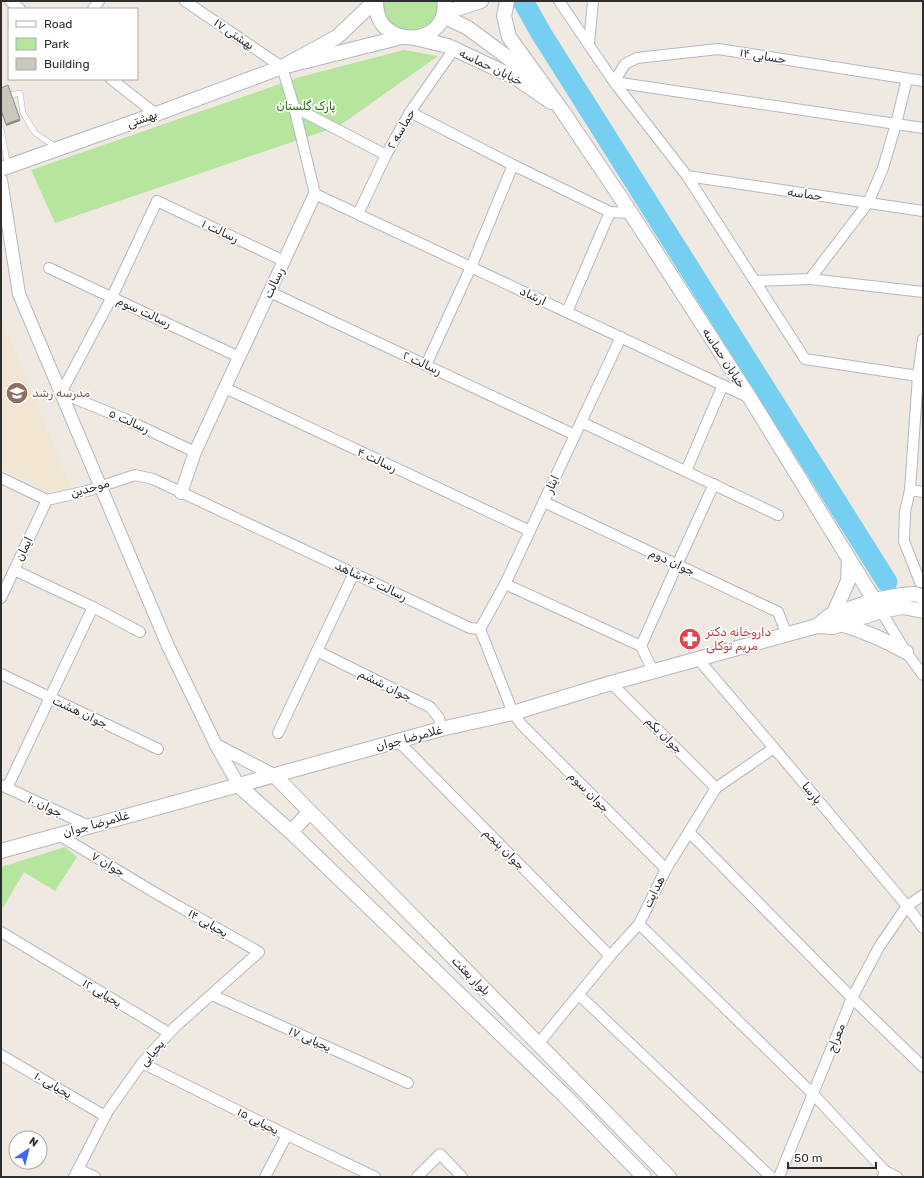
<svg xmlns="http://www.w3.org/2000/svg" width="924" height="1178" viewBox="0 0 924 1178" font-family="Rubik,'Noto Sans Arabic',sans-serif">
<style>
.education{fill:#f0e6d1}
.green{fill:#b6e59e}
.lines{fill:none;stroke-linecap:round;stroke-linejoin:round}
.river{stroke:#75cff0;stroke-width:21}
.service-casing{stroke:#b4b7c1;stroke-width:6}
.minor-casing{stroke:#b4b7c1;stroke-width:12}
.tertiary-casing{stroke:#b4b7c1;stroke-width:14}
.secondary-casing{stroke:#b4b7c1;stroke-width:16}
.service{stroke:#fff;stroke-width:5}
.minor{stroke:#fff;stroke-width:10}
.tertiary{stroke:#fff;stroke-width:12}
.secondary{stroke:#fff;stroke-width:14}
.wall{fill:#afaba4}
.shaded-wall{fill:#8e8b86}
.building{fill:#cbc7bf;stroke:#8e8b86}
.labels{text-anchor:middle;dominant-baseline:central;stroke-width:3.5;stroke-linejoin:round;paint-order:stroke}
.street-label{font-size:12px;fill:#2e2e2e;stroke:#fff}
.park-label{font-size:12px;fill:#2c6e1b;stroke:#fff}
.education-label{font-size:12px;fill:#785e54;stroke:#fff;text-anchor:start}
.health-label{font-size:12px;fill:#be3a42;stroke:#fff;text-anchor:start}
</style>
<rect width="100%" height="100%" fill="#efe9e1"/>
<path class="education" d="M1,317L71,487L53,493L1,469Z"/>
<g class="green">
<path d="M382,1H438C437,11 435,23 425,29C419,32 409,31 403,32L385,19Z"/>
<path d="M404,50L438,56L339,126L55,223L31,170L300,77Z"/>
<path d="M65,847L77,857L55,891L24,872L1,911V867Z"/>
</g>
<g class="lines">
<path class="river" d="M523,1L541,33L887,582"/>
<g class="service-casing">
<g id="service">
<path d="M1,97L20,93L23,113L35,133L56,147"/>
<path d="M1,129L8,166"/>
</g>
</g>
<g class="minor-casing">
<g id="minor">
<path d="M10,1L20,9"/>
<path d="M185,1L282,67L294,107L315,194L750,398"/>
<path d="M559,1L614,82L687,176L805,359L918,376"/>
<path d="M93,9L99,1"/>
<path d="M589,44L593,1"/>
<path d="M111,79L156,114"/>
<path d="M923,81L718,49L637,58L625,64L614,82L923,128"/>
<path d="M294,107L386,155"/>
<path d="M410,112L513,165L610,212L631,213"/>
<path d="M687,176L923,211"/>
<path d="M358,214L386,155L410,112L454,49"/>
<path d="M49,268L239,357"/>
<path d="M810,279L923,292"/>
<path d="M755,281L810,279L868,203L883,168L896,124L907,79"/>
<path d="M270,292L575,435"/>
<path d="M567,312L610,212"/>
<path d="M426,365L471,267L513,165"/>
<path d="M225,388L530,531"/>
<path d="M581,422L778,515"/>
<path d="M195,452L125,419L61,393L112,297L157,201L284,261"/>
<path d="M686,471L723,385"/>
<path d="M1,478L47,500L87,491L135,475L153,479L470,628L480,629L513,713L521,724L666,869"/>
<path d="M910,490L923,492"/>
<path d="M544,502L778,612L787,635"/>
<path d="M14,570L93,607L140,632"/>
<path d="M920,582L904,541L905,512L910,490L918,376L923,339"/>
<path d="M505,584L641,646"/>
<path d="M1,598L47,500"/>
<path d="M881,611L906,652L923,675"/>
<path d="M480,629L505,584L621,337"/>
<path d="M641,646L677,565L714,484"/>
<path d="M641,646L653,671"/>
<path d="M317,651L430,707L439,718L441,729"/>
<path d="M698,659L774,748L907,906L923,928"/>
<path d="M1,674L158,749"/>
<path d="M611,683L716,788"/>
<path d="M278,733L354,573"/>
<path d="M398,741L610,956"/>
<path d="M1,785L89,826"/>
<path d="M7,788L93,607"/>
<path d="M689,832L852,998L923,1067"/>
<path d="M59,835L157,894L259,952L175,1027L142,1063L108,1111L74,1177"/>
<path d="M639,924L813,1094L885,1171L883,1177"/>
<path d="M1,932L169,1033"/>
<path d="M212,995L408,1083"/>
<path d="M579,995L771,1177"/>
<path d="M538,1044L610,956L639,924L666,869L716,788L774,748"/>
<path d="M1,1055L105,1116"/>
<path d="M142,1063L287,1135L375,1177"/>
<path d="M78,1169L95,1177"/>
<path d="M885,1171L897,1177"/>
<path d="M265,1177L287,1135"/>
<path d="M417,1177L440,1154L462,1177"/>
<path d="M779,1177L852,998L879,947L907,906L923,895"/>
</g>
</g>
<g class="tertiary-casing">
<g id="tertiary">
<path d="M1,180L19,294L168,646L216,745L239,786"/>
<path d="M181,493L195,452L315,194"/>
<path d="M216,745L274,775"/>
</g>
</g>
<g class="secondary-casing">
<g id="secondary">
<path d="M375,1L337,37L282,67L402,37"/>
<path d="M376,1C376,9 377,18 383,25C400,45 436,41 444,14C445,10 444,5 445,1"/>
<path d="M507,1L504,16L509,37L561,109L623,201L750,398L881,611"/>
<path d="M444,13L481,1"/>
<path d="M443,16L468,28L522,68L529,75"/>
<path d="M415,38L448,46L516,78L551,102"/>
<path d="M1,169L156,114L282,67"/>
<path d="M833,615L848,581L849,560"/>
<path d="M841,624C864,631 885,640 906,652"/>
<path d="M817,626L829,616L874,600L901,595L915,594L923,597"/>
<path d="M274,775L669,1177"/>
<path d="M239,786L291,832L565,1096L644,1177"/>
<path d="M291,832L306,816L312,814"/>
<path d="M1,851L441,729L513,713L611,683L817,626L833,627L881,611L903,607L923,611"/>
</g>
</g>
<use href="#service" class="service"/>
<use href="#minor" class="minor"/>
<use href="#tertiary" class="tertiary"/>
<use href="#secondary" class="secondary"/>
</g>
<path class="wall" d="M1,88L20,121L6,126L1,112Z"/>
<path class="shaded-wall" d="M20,119V121L6,126V124Z"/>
<path class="building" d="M8,85L20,119L6,124L1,110V88Z"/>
<defs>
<g id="school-disc" transform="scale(1.15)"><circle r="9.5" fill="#8d6e63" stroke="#fff"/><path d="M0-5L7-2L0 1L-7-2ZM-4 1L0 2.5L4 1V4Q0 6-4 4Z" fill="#fff"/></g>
<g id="pharmacy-disc" transform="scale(1.15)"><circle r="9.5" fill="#e0444e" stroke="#fff"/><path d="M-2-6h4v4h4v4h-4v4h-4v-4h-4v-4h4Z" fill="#fff"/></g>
</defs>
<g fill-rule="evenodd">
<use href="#school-disc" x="17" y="393"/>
<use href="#pharmacy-disc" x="690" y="639"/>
</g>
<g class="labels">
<g class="street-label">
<text transform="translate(234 34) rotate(34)">بهشتی ۱۷</text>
<text transform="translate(763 56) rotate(9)">حسابی ۱۴</text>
<text transform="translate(491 67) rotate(26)">خیابان حماسه</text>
<text transform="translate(142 119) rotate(-20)">بهشتی</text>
<text transform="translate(401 129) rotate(-60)">حماسه ۲</text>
<text transform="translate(805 194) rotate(8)">حماسه</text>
<text transform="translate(220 231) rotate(25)">رسالت ۱</text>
<text transform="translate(274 283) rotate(-65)">رسالت</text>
<text transform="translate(533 296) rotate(25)">ارشاد</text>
<text transform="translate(144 312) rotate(25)">رسالت سوم</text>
<text transform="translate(724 358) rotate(57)">خیابان حماسه</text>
<text transform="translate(422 363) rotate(25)">رسالت ۲</text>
<text transform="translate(129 421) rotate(24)">رسالت ۵</text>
<text transform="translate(377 460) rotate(25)">رسالت ۴</text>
<text transform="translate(552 484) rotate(-65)">ایثار</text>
<text transform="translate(90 488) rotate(-16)">موحدین</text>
<text transform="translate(24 549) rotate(-65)">ایمان</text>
<text transform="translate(672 562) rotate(25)">جوان دوم</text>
<text transform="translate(371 581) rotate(25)">رسالت ۶+شاهد</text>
<text transform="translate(385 685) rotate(26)">جوان ششم</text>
<text transform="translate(80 712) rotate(25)">جوان هشت</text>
<text transform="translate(664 735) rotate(45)">جوان یکم</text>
<text transform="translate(409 738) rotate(-15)">غلامرضا جوان</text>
<text transform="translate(589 792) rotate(45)">جوان سوم</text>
<text transform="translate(812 793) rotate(50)">پارسا</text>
<text transform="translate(45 806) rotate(25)">جوان ۱۰</text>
<text transform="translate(96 824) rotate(-16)">غلامرضا جوان</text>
<text transform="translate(504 849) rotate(45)">جوان پنجم</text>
<text transform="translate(108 864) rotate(31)">جوان ۷</text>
<text transform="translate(654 892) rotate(-64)">هدایت</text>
<text transform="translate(208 923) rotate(30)">یحیایی ۱۴</text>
<text transform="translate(471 976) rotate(45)">بلوار بعثت</text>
<text transform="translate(102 993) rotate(31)">یحیایی ۱۲</text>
<text transform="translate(836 1038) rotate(-68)">معراج</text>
<text transform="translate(310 1039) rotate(24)">یحیایی ۱۷</text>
<text transform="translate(152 1053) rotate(-49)">یحیایی</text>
<text transform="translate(53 1085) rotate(30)">یحیایی ۱۰</text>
<text transform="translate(258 1121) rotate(27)">یحیایی ۱۵</text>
</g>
<g class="park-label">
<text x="306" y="106">پارک گلستان</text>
</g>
<g class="education-label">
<text x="32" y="393">مدرسه رشد</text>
</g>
<g class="health-label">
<text x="706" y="632">داروخانه دکتر<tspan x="706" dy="14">مریم توکلی</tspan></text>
</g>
</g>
<rect width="924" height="1178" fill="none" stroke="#2e2e2e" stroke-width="4"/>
<rect x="8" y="8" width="130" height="72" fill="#ffffff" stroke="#ababab"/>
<rect x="16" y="21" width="20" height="6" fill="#ffffff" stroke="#ababab"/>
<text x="44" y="28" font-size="12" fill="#2e2e2e">Road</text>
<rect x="16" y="38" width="20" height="12" fill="#b6e59e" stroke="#ababab"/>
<text x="44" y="48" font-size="12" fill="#2e2e2e">Park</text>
<rect x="16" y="58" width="20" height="12" fill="#cbc7bf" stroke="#ababab"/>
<text x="44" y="68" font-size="12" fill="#2e2e2e">Building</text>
<g transform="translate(28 1150) rotate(35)"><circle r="19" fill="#ffffff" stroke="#ababab"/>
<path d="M0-3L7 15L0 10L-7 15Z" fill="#4264fb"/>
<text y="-6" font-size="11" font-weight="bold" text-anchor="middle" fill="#2e2e2e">N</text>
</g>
<path d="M788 1162v6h88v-6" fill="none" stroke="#2e2e2e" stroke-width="2"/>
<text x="794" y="1162" font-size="12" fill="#2e2e2e" stroke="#ffffff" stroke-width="3" paint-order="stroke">50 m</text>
</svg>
